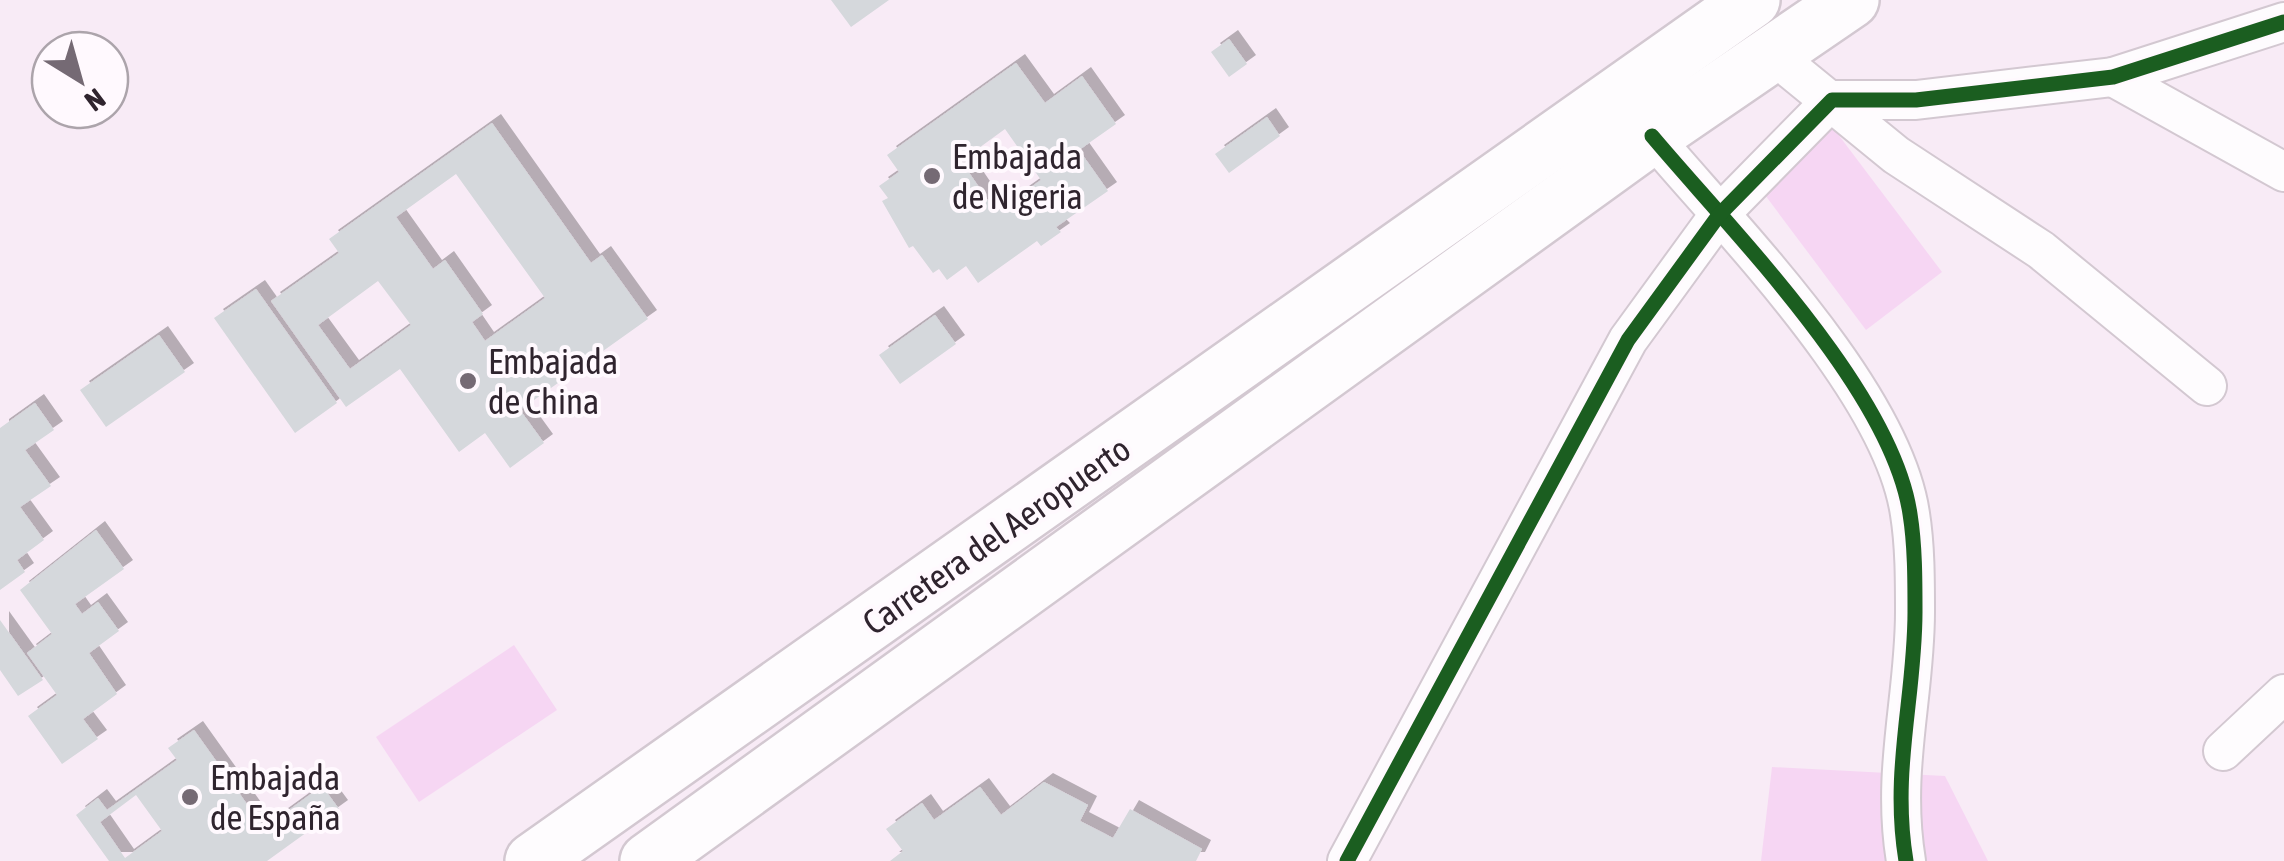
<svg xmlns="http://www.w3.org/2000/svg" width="2284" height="861" viewBox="0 0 2284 861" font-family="'Asap Condensed',sans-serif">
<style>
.green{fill:#f6d6f3}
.building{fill:#d5d8dc;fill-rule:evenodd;filter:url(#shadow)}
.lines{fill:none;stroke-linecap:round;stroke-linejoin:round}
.minor-casing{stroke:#d3c8d1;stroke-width:42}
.primary-casing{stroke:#d3c8d1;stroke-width:60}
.minor{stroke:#fefcfe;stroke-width:38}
.primary{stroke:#fefcfe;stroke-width:55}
.cycleway-casing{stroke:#fff9fe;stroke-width:21}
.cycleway{stroke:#1b5e20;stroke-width:15}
.poi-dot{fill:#756a74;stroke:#fff9fe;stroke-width:4}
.labels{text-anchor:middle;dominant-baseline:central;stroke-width:8;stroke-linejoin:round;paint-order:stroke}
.poi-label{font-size:35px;fill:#2f242e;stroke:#fff9fe;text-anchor:start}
.street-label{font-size:35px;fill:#2f242e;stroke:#fff9fe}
</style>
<defs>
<filter id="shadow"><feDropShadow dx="9" dy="-9" stdDeviation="0" flood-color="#0004"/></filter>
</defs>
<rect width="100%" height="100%" fill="#f8ebf6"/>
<g class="green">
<path d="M1825,117L1942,272L1866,330L1750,175Z"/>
<path d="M514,645L557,710L419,802L376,737Z"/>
<path d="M1772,767L1945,776L1988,861H1761Z"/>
</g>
<g class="building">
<path d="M831,0H889L851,27Z"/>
<path d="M1229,39L1247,64L1229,77L1211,52Z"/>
<path d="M1016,63L1045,103L1082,76L1116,124L1079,150L1108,191L1056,227L1061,232L1041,246L1037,241L978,283L966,266L947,280L939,269L933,273L913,246L909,248L882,201L888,198L879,186L899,172L887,155ZM1005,129L1041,180L996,212L961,161Z"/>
<path d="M1267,117L1280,136L1229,173L1215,154Z"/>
<path d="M492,123L591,263L602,255L648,319L520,410L544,443L510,468L485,433L459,452L400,369L346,407L271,301L339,253L329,239ZM456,174L545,298L485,341L472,322L483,314L445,260L433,269L396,217ZM378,281L411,325L350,369L318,325Z"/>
<path d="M256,289L337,403L295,433L214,318Z"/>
<path d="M935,315L956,344L900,384L879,355Z"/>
<path d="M159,335L185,372L106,427L80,390Z"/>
<path d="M35,403L54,430L25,450L51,486L20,507L44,540L17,560L25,572L0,590V428Z"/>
<path d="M96,530L124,569L75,604L82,614L98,602L119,631L89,653L117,694L83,719L98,739L62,764L28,716L57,695L27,653L52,634L20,590Z"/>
<path d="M0,620L43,680L18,696L0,670Z"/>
<path d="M194,730L264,828L322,786L339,809L267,861H109L76,815L98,798L107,810L177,760L168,748ZM136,795L162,831L125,858L100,822Z"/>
<path d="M1044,782L1088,805L1080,821L1113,838L1130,809L1202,849L1196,861H890L903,851L886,829L922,803L934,820L980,787L1001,815Z"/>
</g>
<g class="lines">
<g class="minor-casing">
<g id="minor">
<path d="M1771,53L1896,155L2041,250L2207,386"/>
<path d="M2113,77L2284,172"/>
<path d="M1652,136C1731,230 1892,391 1910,514C1915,545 1915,580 1915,612C1915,697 1891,771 1906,861"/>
<path d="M2223,751L2284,694"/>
<path d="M1347,861L1628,340L1719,215L1832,100H1916L2113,77L2284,22"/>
</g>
</g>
<g class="primary-casing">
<g id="primary">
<path d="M533,861L1752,0"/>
<path d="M648,861L1652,136L1851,0"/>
</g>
</g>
<use href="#minor" class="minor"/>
<use href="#primary" class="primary"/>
<g class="cycleway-casing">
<g id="cycleway">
<path d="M1652,136C1731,230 1892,391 1910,514C1915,545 1915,580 1915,612C1915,697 1891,771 1906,861"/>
<path d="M1347,861L1628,340L1719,215L1832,100H1916L2113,77L2284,22"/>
</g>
</g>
<use href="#cycleway" class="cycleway"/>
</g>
<g class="poi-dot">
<circle cx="932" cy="176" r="10"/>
<circle cx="468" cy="381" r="10"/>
<circle cx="190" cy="797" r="10"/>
</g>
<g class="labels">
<g class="poi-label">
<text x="952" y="156">Embajada<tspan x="952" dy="40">de Nigeria</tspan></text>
<text x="488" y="361">Embajada<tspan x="488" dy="40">de China</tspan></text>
<text x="210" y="777">Embajada<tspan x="210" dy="40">de España</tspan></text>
</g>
<g class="street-label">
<text transform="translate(996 535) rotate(-35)">Carretera del Aeropuerto</text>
</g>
</g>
<g transform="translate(80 80) rotate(143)"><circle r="48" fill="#fff9fe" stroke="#aca4ab" stroke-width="2.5"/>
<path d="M0-8L18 38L0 25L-18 38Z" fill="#756a74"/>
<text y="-15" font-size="28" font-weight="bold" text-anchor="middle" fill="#2f242e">N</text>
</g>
</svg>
